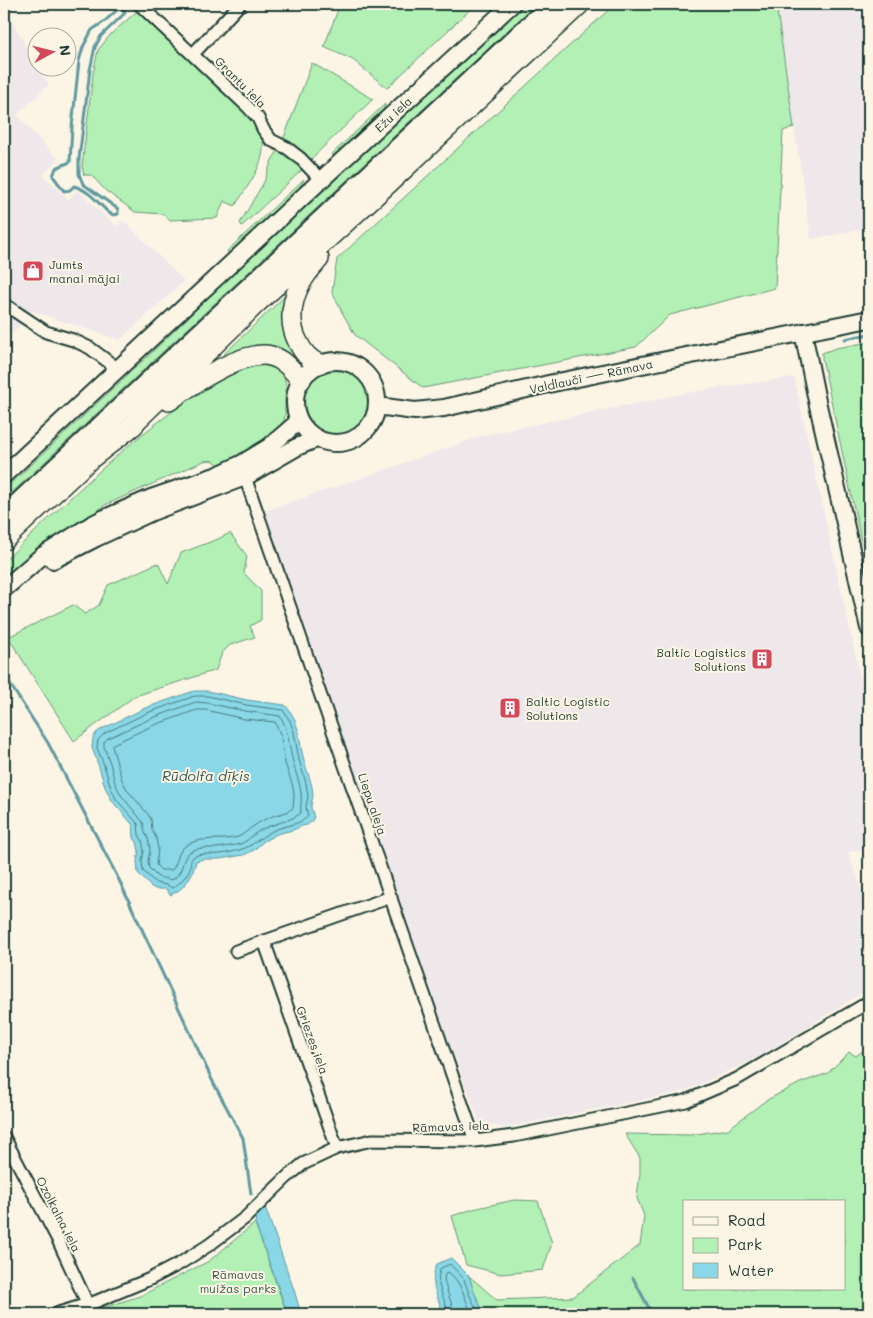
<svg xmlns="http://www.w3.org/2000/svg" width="873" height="1318" viewBox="0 0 873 1318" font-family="Mali,sans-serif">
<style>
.built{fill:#eee8eb}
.green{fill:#b2f0b6;stroke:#689675;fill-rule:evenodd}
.water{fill:#89d7e7;stroke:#5f999f}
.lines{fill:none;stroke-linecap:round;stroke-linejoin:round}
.shore{stroke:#497b7c;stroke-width:1}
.stream{stroke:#5f999f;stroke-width:3}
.minor-casing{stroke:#1f3d34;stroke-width:15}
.secondary-casing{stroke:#1f3d34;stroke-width:20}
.trunk-casing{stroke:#1f3d34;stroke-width:22}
.motorway-casing{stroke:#1f3d34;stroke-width:25}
.minor{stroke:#fcf5e5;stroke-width:11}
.secondary{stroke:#fcf5e5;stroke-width:16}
.trunk{stroke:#fcf5e5;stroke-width:19}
.motorway{stroke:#fcf5e5;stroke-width:21}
.labels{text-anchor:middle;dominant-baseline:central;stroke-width:4;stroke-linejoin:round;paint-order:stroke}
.street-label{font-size:12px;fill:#1f3d34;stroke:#fcf5e5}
.poi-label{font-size:12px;fill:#1f3d34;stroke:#fcf5e5;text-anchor:start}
.park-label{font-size:12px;fill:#355848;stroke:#fcf5e5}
.water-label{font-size:14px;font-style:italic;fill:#345c58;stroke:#fcf5e5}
</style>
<rect width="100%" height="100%" fill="#fcf5e5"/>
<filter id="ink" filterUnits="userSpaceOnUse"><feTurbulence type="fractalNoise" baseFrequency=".02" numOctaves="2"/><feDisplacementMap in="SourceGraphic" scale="10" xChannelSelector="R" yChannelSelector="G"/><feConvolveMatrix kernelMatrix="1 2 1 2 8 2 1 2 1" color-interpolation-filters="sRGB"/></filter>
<g filter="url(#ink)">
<g class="built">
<path d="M776,4H869V228L811,239Z"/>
<path d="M4,8L37,65L38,68H39L49,84L17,115L58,159L43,175L68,199L77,190L116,226L123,220L184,281L120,340L32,311L4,343Z"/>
<path d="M794,377L869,716V848L848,852L869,908V989L757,1058L685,1091L504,1128L479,1122L444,1028L265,511L488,434L697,391Z"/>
</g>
<g class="green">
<path d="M340,4H476L387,88L353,60L324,47Z"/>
<path d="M521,4H536L4,500V490L151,353L234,273Z"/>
<path d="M615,4H776L794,127L783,131L775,288L670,315L636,347L423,388L355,335L343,314L332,292L337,259Z"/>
<path d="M136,12L141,13L145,18C172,42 199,65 224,90C235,100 248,110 256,123C258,128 262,136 263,141C266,164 246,188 235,206L224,201L217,218L170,220L163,214L135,212L106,191L91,175H84L82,166L93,74L98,50L111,34Z"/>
<path d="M312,63L373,99L309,161L283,140Z"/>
<path d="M385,104L384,109L334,156L332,154Z"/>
<path d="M280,148L303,169L242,226L240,223L264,182L272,160Z"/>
<path d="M304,179L299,189L229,254L227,251Z"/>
<path d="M286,295L296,358L291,357L200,377Z"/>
<path d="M869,342V578L822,358V353L836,348Z"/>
<path d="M260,365C274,366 287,373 286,389C286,393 285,397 285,401C285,417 286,423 276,436L221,467C215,461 212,459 204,461L105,505L4,581V561C66,503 126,440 198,394C217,382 238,369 260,365Z"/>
<circle cx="337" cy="401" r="33"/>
<path d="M230,533L247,556L244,573L261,591V620L250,626L255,637L230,645L222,653L216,670L135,696L74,741L8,637L73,605L85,614L99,605L108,585L158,563L168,584L181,553L218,539Z"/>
<path d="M869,1046V1314H484L474,1292L469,1276L497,1300L573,1297L640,1245L644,1216L637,1198L640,1173V1158L625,1134L691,1135L728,1129L765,1101L800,1083L828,1073L849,1052L856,1056ZM684,1202H844V1289H684Z"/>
<path d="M514,1200L538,1201L552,1243L543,1270L501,1274L466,1265L452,1216L473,1209Z"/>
<path d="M255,1223L287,1314H83L140,1296L209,1261Z"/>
</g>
<g class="water">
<path d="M194,691H208L247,700L285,705C301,722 298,740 304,760C307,772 312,782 313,794C313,798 311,802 311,806C311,809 313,814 314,817L311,822L307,825L302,826L293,830L277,834L264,841L254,850L244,855L219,859H203L196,861C193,876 184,890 170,895L166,889H155L150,886L138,873L137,861L139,851L137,842L134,838L133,825L112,801L105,787L99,767L92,748L93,738L97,732L102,729L145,708Z"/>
<path d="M264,1204L294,1290L301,1314H287L281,1295L255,1223L257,1210Z"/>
<path d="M451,1258L469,1276L474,1292L484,1314H443C438,1295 428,1284 437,1264Z"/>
</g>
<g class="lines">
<g class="shore">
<path d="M195,696H208L246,705L283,710L290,721L294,732L299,760L306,783L308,796L306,807L308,816C304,823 285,826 277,829C263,834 253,847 239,850C233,852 227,853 220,854C212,855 201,852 193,857C190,860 191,864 190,868C187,876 180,884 172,888L167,885L156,883L143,871L142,861L144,851L142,840L139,835L138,824L116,799L110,785L104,765L97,748L98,740L105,733L147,713Z"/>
<path d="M196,702L207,703L245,711L280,716C290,732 288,744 293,762C295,772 300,782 301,793C302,800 300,806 301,813C290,822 272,823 259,831C252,835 247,842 240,844C233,846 224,847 217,848C207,848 198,847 190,852C181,857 185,872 172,880L158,877L149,868L148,861L150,850L148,838L145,833L143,822L121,795L115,783L110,763L104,747V742L108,738L150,719Z"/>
<path d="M197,710H206L244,719L275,722L281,736L285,763L293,787L294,796L293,808C286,814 276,814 268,818C263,820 258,823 254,826C248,829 244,835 238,837C221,842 199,835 184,847C177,853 178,863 172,870H161L156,865L158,849L156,838L152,830L151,819L147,813L128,791L122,780L112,746L113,744L152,726Z"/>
<path d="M448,1314C446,1298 433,1284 441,1268L450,1264L464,1279L469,1294L479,1314"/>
<path d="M454,1314C454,1305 441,1282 445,1274C445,1273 447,1273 448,1272C461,1280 465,1300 472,1314"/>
</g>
<g class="stream">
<path d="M124,9H118L105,21L92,30L83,47L79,61L72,127L70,162L56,168L53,176L64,191L70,190L74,186C89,190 98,203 109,213L114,215L118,214V209L83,184L79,174V159L90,70L95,47L101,36L125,13L124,9L128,4"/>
<path d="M845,339L869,334"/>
<path d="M4,675L48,743L101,845L119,880L214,1084L243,1138L251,1194"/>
<path d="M633,1278L652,1314"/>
</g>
<g class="minor-casing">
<g id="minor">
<path d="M139,4L248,107L258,118L263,129L271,140L287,148L300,158L321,180"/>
<path d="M193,54L240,4"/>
<path d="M4,304L46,332L73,340L90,348L118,369"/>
<path d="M245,477L475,1141"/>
<path d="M264,941L337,1148"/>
<path d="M236,951L391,897"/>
<path d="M4,1137L58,1240L88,1305"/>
<path d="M55,1314L95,1302L150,1279L179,1264L209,1245L245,1218L286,1178L303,1164L337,1148L372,1140L475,1141L514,1136L686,1101L737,1079L869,1002"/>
</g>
</g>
<g class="secondary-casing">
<g id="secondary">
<path d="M803,332L817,401L869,628"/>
<circle cx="336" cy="402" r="41"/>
<path d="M377,406L415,411L444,408L553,383L869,319"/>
<path d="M4,475L321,180L512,4"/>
<path d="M53,560L96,538L152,512L245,477L297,447L316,439"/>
<path d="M4,589L42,556L91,525L105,518L151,498L218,475L241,464L269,447L299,421"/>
</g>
</g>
<g class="trunk-casing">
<g id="trunk">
<path d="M319,259C314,265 308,271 304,278C292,296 287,321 298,342C303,352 308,359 319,364"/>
<path d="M169,401C191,385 244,349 271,356C284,359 292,370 301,380"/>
<path d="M125,432L257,303L389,183L580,4"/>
<path d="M4,540L89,460L134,425"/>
</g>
</g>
<g class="motorway-casing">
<path id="motorway" d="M4,518L554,4"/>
</g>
<use href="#minor" class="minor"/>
<use href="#secondary" class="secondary"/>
<use href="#trunk" class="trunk"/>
<use href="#motorway" class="motorway"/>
</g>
</g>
<defs>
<g id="shop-square" transform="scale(1.125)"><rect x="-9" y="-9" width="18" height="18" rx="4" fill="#d1495b" stroke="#fcf5e5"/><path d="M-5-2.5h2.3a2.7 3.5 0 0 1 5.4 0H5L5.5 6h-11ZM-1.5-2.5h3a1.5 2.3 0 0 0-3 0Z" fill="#fff"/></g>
<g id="building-square" transform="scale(1.125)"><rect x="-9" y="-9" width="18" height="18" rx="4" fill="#d1495b" stroke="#fcf5e5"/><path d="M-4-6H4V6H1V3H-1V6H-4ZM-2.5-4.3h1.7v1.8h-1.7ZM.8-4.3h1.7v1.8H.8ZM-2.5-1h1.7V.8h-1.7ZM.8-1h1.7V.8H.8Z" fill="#fff"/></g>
</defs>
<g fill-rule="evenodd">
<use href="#shop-square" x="33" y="271"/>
<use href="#building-square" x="762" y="659"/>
<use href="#building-square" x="510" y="708"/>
</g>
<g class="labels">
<g class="street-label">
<text transform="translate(241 82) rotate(45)">Grantu iela</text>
<text transform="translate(393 114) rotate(-43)">Ežu iela</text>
<text transform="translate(591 376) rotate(-12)">Valdlauči — Rāmava</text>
<text transform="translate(373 804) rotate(71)">Liepu aleja</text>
<text transform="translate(313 1040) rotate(70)">Griezes iela</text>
<text transform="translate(451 1126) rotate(-2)">Rāmavas iela</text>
<text transform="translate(59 1214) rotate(63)">Ozolkalna iela</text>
</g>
<g class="poi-label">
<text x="49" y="264">Jumts<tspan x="49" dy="14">manai mājai</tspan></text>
<text x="746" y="652" text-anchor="end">Baltic Logistics<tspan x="746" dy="14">Solutions</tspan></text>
<text x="526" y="701">Baltic Logistic<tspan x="526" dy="14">Solutions</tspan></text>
</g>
<g class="park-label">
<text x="238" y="1274">Rāmavas<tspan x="238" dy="14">muižas parks</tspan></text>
</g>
<g class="water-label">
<text x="206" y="775">Rūdolfa dīķis</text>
</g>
</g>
<rect width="873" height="1318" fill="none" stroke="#fcf5e5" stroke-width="20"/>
<rect x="10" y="10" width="853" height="1298" fill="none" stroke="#1f3d34" stroke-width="2" filter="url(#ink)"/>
<rect x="683" y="1200" width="162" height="90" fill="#fcf5e5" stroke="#a4ab9e"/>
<rect x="693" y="1217" width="25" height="8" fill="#fcf5e5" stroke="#a4ab9e"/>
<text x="728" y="1226" font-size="15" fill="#1f3d34">Road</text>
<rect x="693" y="1238" width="25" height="15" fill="#b2f0b6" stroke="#a4ab9e"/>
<text x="728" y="1250" font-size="15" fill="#1f3d34">Park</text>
<rect x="693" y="1263" width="25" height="15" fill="#89d7e7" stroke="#a4ab9e"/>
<text x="728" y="1276" font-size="15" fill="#1f3d34">Water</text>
<g transform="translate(52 52) rotate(83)"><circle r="24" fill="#fcf5e5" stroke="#a4ab9e"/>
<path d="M0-4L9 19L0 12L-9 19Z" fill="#d1495b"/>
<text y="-8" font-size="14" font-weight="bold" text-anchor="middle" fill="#1f3d34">N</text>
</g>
</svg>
